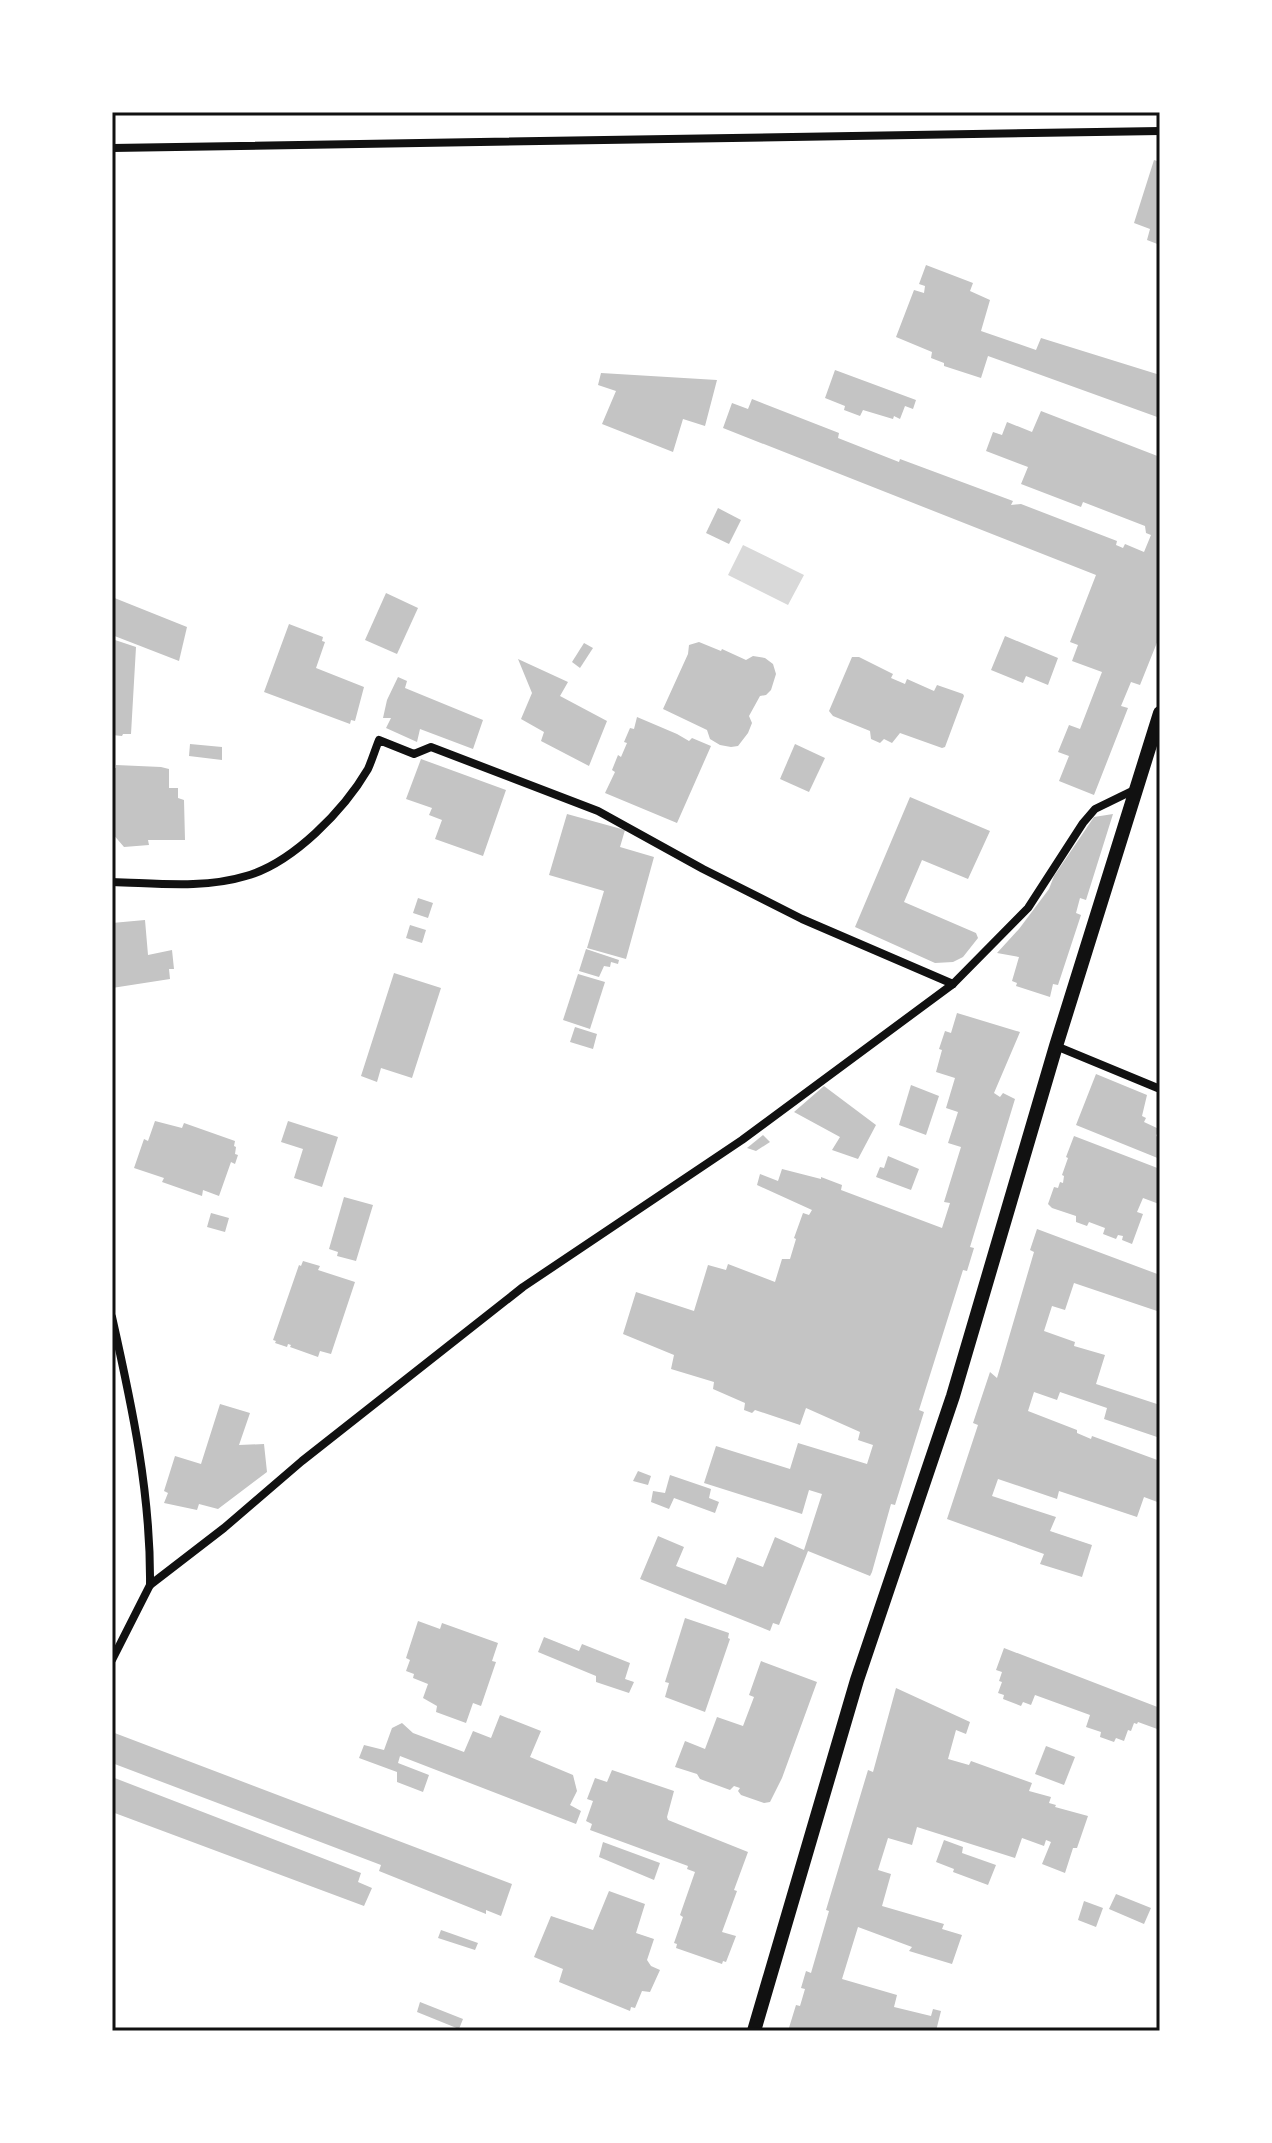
<svg xmlns="http://www.w3.org/2000/svg" width="1272" height="2143" viewBox="0 0 1272 2143" font-family="'Source Sans 3',sans-serif">
<style>
.water{fill:#d9d9d9}
.building{fill:#c4c4c4}
.lines{fill:none;stroke-linecap:round;stroke-linejoin:round}
.minor{stroke:#111;stroke-width:8}
.tertiary{stroke:#111;stroke-width:14}
.neatline{fill:none;stroke:#111;stroke-width:3}
</style>
<rect width="100%" height="100%" fill="#fff"/>
<path class="water" d="M743,545L804,575L788,605L728,575Z"/>
<g class="building">
<path d="M1154,160L1160,162V245L1147,240L1150,229L1134,223Z"/>
<path d="M926,265L973,283L970,291L990,300L981,331L1036,350L1041,338L1160,375V418L988,356L981,378L944,366V363L931,358L932,352L896,337L914,290L924,293L925,286L919,284Z"/>
<path d="M835,370L916,400L913,409L905,406L900,419L894,416L893,419L863,410L860,416L844,410L845,406L825,398Z"/>
<path d="M601,373L717,380L705,426L683,419L673,452L602,424L616,391L598,385Z"/>
<path d="M752,399L839,433L838,438L899,462L900,459L1013,501L1011,505L1021,504L1117,541L1116,545L1123,548L1125,544L1144,552L1151,535L1146,533L1145,526L1083,502L1081,507L1021,484L1028,467L986,451L993,432L1002,435L1007,422L1032,432L1041,411L1160,457V635L1140,685L1131,682L1121,706L1128,708L1094,795L1059,781L1069,756L1058,752L1069,725L1080,729L1102,672L1072,661L1078,645L1070,642L1096,575L723,428L732,403L748,409Z"/>
<path d="M718,508L741,520L729,544L706,533Z"/>
<path d="M386,593L418,608L397,654L365,640Z"/>
<path d="M112,597L187,627L179,661L112,635Z"/>
<path d="M289,624L323,637L322,641L325,642L316,668L364,687L355,721L351,720L350,724L264,692Z"/>
<path d="M1005,636L1058,658L1048,685L1026,676L1023,683L991,670Z"/>
<path d="M112,639L136,647L131,734H123L122,736L112,735Z"/>
<path d="M699,642L721,651L722,649L746,660L753,656L765,658L773,664L776,674L771,690L766,695L760,696L749,716L752,723L748,733L738,746L731,747L720,745L710,739L707,730L663,709L688,654L689,645Z"/>
<path d="M584,643L593,648L580,668L572,662Z"/>
<path d="M852,657H859L893,674L891,678L905,684L907,679L934,691L937,685L963,694L964,696L945,747L942,748L900,733L892,743L884,739L880,743L871,739L870,731L833,716L829,711Z"/>
<path d="M518,659L568,682L560,696L607,721L589,766L541,741L544,732L521,719L532,693Z"/>
<path d="M398,677L407,681L405,688L483,720L473,749L420,729L417,742L386,728L391,718H383L387,700Z"/>
<path d="M637,717L677,734L689,741L692,738L711,746L677,823L605,793L615,772L612,770L618,755L621,757L627,743L624,742L630,728L634,729Z"/>
<path d="M190,744L222,747V760L189,756Z"/>
<path d="M795,744L825,758L809,792L780,779Z"/>
<path d="M421,759L506,790L483,856L435,839L442,820L429,815L432,808L406,799Z"/>
<path d="M116,765L161,767L169,769V788H178V798L184,800L185,840H148L149,845L124,847L112,833V768H116Z"/>
<path d="M910,797L990,831L968,879L922,860L904,902L976,933L978,938L963,957L953,962L935,963L855,927Z"/>
<path d="M567,814L625,830L620,847L654,857L626,959L587,948L604,891L549,875Z"/>
<path d="M1113,814L1086,900L1080,898L1076,913L1081,915L1058,985L1053,984L1050,997L1016,986L1017,983L1012,981L1019,957L997,953L1019,929L1049,889L1054,876L1094,817Z"/>
<path d="M418,898L433,903L428,918L413,913Z"/>
<path d="M145,920L148,955L172,950L174,969H169L170,979L112,988V923Z"/>
<path d="M410,925L426,930L422,943L406,938Z"/>
<path d="M586,949L619,960L618,964L611,962L610,967L604,966L599,977L579,971Z"/>
<path d="M394,973L441,988L412,1078L381,1068L377,1082L361,1076Z"/>
<path d="M578,974L605,982L590,1029L563,1020Z"/>
<path d="M957,1013L1020,1032L994,1093L1000,1097L1003,1093L1015,1099L970,1247L974,1248L967,1271L963,1270L919,1410L924,1412L895,1505L891,1504L872,1572L870,1576L808,1551L779,1625L773,1623L770,1631L640,1579L658,1536L684,1547L676,1566L726,1585L737,1557L763,1567L775,1537L804,1550L822,1494L809,1490L802,1514L704,1483L716,1446L790,1469L798,1443L867,1464L873,1445L858,1440L860,1432L806,1408L800,1425L755,1410L752,1413L744,1410L745,1403L713,1389L714,1382L671,1369L674,1355L623,1334L636,1292L694,1311L708,1265L726,1270L728,1264L775,1282L782,1259H790L796,1239L794,1238L803,1213L809,1215L812,1210L757,1185L760,1174L778,1181L782,1169L821,1179V1177L842,1185L841,1190L942,1228L950,1203L944,1202L961,1147L948,1143L958,1112L946,1108L955,1078L936,1072L942,1050L939,1049L945,1031L951,1033Z"/>
<path d="M575,1027L597,1034L593,1049L570,1042Z"/>
<path d="M1096,1074L1147,1095L1142,1116L1146,1118L1144,1122L1159,1129L1156,1136L1160,1138V1159L1076,1125Z"/>
<path d="M911,1085L939,1096L926,1135L899,1125Z"/>
<path d="M824,1086L876,1125L858,1159L832,1150L840,1137L794,1112Z"/>
<path d="M155,1121L182,1128L184,1123L235,1141L234,1146L236,1147L235,1154L238,1155L235,1164L231,1162L219,1196L203,1190L202,1196L162,1182L164,1178L134,1168L144,1139L148,1141Z"/>
<path d="M288,1121L338,1137L322,1187L294,1178L303,1149L281,1142Z"/>
<path d="M763,1135L770,1142L756,1151L747,1148Z"/>
<path d="M1074,1136L1160,1169V1201L1159,1204L1143,1198L1137,1212L1143,1214L1132,1244L1122,1240L1123,1236L1118,1235L1116,1239L1103,1234L1105,1228L1089,1222L1087,1226L1076,1222V1216L1052,1208L1048,1204L1054,1187L1058,1188L1060,1182L1063,1183L1064,1176L1062,1175L1068,1158L1066,1157Z"/>
<path d="M888,1156L919,1169L911,1190L876,1177L880,1167L884,1168Z"/>
<path d="M344,1197L373,1205L356,1261L337,1256L338,1252L329,1249Z"/>
<path d="M211,1213L229,1218L225,1232L207,1227Z"/>
<path d="M1037,1229L1160,1275V1312L1074,1283L1065,1310L1052,1306L1044,1331L1075,1342L1074,1346L1105,1355L1096,1384L1160,1405V1438L1104,1419L1107,1408L1060,1392L1057,1400L1034,1392L1028,1411L1077,1430V1433L1091,1439L1092,1436L1160,1461V1503L1144,1497L1137,1517L1059,1491L1057,1499L998,1479L992,1496L1056,1517L1050,1531L1092,1545L1082,1577L1040,1564L1044,1554L947,1519L978,1425L973,1423L990,1372L997,1378L1034,1252L1030,1250Z"/>
<path d="M303,1261L320,1266L318,1270L355,1282L331,1354L320,1351L318,1357L290,1347L291,1345L288,1344L287,1347L275,1343L276,1341L273,1340L299,1265L301,1266Z"/>
<path d="M220,1404L250,1413L239,1445L264,1444L267,1472L218,1509L199,1504L197,1510L164,1503L168,1493L164,1491L175,1456L201,1464Z"/>
<path d="M638,1471L651,1476L648,1485L633,1481Z"/>
<path d="M670,1475L711,1489L709,1498L719,1502L715,1513L674,1498L669,1509L651,1502L653,1491L665,1493Z"/>
<path d="M685,1618L729,1633L728,1638L730,1639L705,1712L665,1697L669,1683L665,1682Z"/>
<path d="M418,1621L440,1629L442,1623L498,1643L492,1661L496,1662L481,1706L473,1703L466,1723L436,1712L437,1706L423,1698L428,1684L413,1678L414,1674L406,1671L410,1660L406,1658Z"/>
<path d="M544,1637L579,1651L582,1644L630,1663L625,1679L634,1682L629,1693L596,1682V1676L538,1652Z"/>
<path d="M1004,1648L1160,1708V1730L1138,1722L1137,1724L1134,1723L1131,1731L1128,1730L1124,1741L1116,1738L1114,1742L1100,1737L1101,1732L1086,1727L1090,1715L1035,1695L1031,1705L1023,1702L1021,1706L1003,1699L1004,1695L998,1693L1002,1682L999,1681L1002,1672L996,1670Z"/>
<path d="M761,1661L817,1682L782,1778L770,1802L764,1803L741,1795L738,1791L740,1788L734,1786L730,1790L700,1779L697,1774L675,1767L685,1741L705,1749L717,1717L743,1726L754,1697L749,1695Z"/>
<path d="M896,1688L970,1722L966,1734L956,1730L948,1759L969,1765L971,1761L1032,1783L1029,1791L1051,1797L1049,1803L1056,1805L1055,1807L1088,1816L1077,1848H1073L1065,1873L1042,1864L1051,1842L1046,1840L1044,1846L1022,1838L1015,1858L917,1827L912,1845L888,1838L878,1870L891,1874L882,1906L944,1924L942,1929L962,1935L952,1964L909,1951L912,1947L858,1927L842,1979L897,1995L894,2007L931,2016L933,2009L941,2011L936,2031H788L796,2005L800,2006L805,1989L801,1988L806,1971L811,1973L829,1911L826,1910L868,1770L873,1772Z"/>
<path d="M500,1715L541,1731L530,1757L573,1775L577,1791L570,1805L581,1811L576,1824L400,1756L398,1763L429,1775L423,1792L397,1782V1772L359,1758L364,1745L384,1750L392,1728L402,1723L413,1733L464,1752L473,1731L491,1738Z"/>
<path d="M112,1732L512,1884L501,1916L486,1910V1914L379,1871L381,1865L112,1763Z"/>
<path d="M1046,1746L1075,1757L1064,1785L1035,1774Z"/>
<path d="M612,1770L674,1791L667,1817L668,1820L748,1852L734,1890L737,1891L722,1932L736,1936L726,1962L723,1961L722,1964L676,1948L677,1944L674,1943L683,1917L680,1915L695,1872L687,1869L688,1866L590,1830L592,1824L586,1821L593,1801L587,1799L595,1778L607,1782Z"/>
<path d="M112,1777L361,1873L358,1882L372,1888L364,1906L112,1812Z"/>
<path d="M944,1840L963,1847L962,1853L996,1865L988,1885L953,1872L954,1869L936,1862Z"/>
<path d="M603,1842L660,1863L654,1880L599,1857Z"/>
<path d="M609,1891L645,1904L636,1933L654,1939L647,1960L651,1966L660,1970L650,1992L642,1991L635,2008L631,2007L630,2011L559,1982L563,1969L534,1957L551,1916L593,1930Z"/>
<path d="M1116,1894L1151,1908L1144,1924L1109,1909Z"/>
<path d="M1084,1901L1103,1908L1096,1927L1078,1920Z"/>
<path d="M441,1930L478,1943L475,1950L438,1938Z"/>
<path d="M420,2002L463,2019L459,2029L417,2012Z"/>
</g>
<g class="lines">
<g class="minor">
<path d="M112,148L1160,131"/>
<path d="M112,882C155,883 204,889 246,876C293,863 344,810 368,769C372,760 375,750 379,740L414,754L431,747L598,811L703,869L802,919L953,984"/>
<path d="M1056,1046L1160,1089"/>
<path d="M112,1317C132,1406 151,1494 150,1585"/>
<path d="M112,1660L150,1585L224,1528L302,1461L523,1287L742,1140L953,984L1028,908L1083,823L1095,809L1134,790"/>
</g>
<path class="tertiary" d="M754,2031L857,1680L953,1396L1056,1046L1160,713"/>
</g>
<rect width="1272" height="2143" fill="none" stroke="#ffffff" stroke-width="228"/>
<rect x="114" y="114" width="1044" height="1915" class="neatline"/>
</svg>
